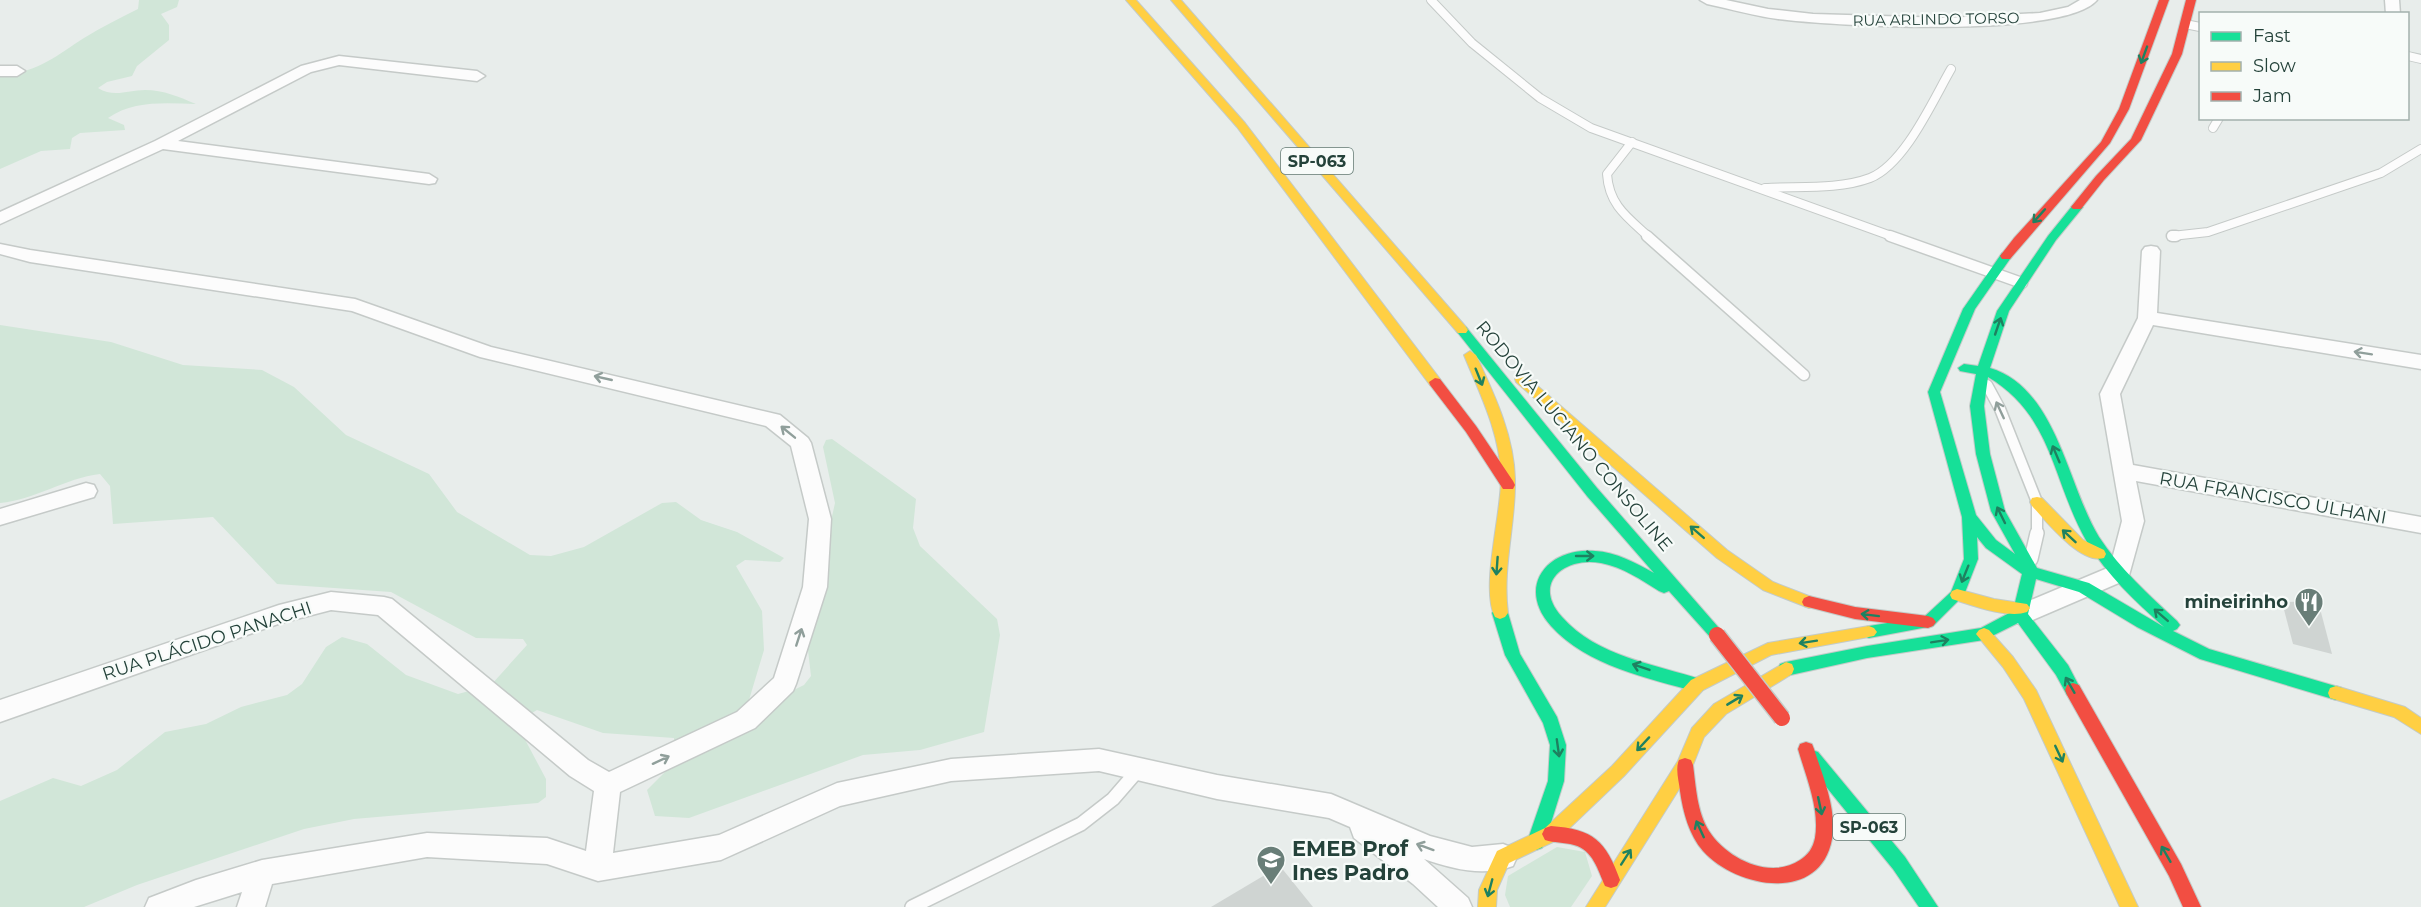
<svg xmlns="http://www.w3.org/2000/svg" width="2421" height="907" viewBox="0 0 2421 907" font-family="Montserrat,sans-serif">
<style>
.green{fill:#d1e6d8}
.building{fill:#cfd4d2}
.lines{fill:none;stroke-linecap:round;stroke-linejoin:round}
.lane-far2-casing{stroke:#c5cac8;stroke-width:10}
.lane-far1-casing{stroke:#c5cac8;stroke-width:13}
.lane-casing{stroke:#c5cac8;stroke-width:16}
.street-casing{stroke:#c5cac8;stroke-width:3}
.fast-casing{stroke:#c3cbc8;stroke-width:2}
.slow-casing{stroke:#c3cbc8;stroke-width:2}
.jam-casing{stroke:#c3cbc8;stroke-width:2}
.lane-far2{stroke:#fcfcfc;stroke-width:8}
.lane-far1{stroke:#fcfcfc;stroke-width:10}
.lane{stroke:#fcfcfc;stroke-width:13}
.street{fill:#fcfcfc;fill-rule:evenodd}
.fast{fill:#16e098;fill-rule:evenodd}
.slow{fill:#ffcf43;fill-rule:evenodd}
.jam{fill:#f24e42;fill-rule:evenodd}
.jam-bridge-casing{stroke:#c3ccc9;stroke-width:19;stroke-linecap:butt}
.jam-bridge{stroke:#f24e42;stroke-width:16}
.oneway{stroke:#1e8160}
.oneway2{stroke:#909f9b}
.labels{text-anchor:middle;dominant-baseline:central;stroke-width:4.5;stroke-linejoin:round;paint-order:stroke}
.far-street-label{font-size:15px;fill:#24423a;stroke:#f7fbf9}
.shield{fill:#f7fbf9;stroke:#637a73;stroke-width:1.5}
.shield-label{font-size:16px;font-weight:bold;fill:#24423a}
.street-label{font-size:18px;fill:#24423a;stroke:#f7fbf9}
.poi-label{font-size:18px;font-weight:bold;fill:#24423a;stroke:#f7fbf9;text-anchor:end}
.near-poi-label{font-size:21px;font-weight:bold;fill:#24423a;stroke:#f7fbf9;text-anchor:start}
</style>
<rect width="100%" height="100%" fill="#e8edeb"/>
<g class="green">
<path d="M139,0H179L177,7L161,14L169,25V40L137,66L132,76L107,82L98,88C114,98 128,90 145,90C164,90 179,97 196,104C166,103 133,100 108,118L124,125L125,130L80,133L72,138L70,149L41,151L0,169V73C34,76 57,55 84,38C102,27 120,18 138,9Z"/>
<path d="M0,325L111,342L183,365L262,370L294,387L346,435L429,474L457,512L530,555L551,556L584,547L662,503L676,502L701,520L737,532L784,558L780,562L745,560L736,566L762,611L764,650L749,700L757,708L804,685L811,676L806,633L835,503L823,447L826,440L832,439L916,499L913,528L920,546L997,619L1000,635L984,732L920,750L863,755L689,818L655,816L647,790L674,763V738L603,733L537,710L525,717L521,732L546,779V797L538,803L354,819L304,829L137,885L84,907H0V801L53,778L81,786L117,770L165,732L206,724L241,707L287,695L302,684L326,647L342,637L367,644L406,675L458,694L491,685L527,645L523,639L476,638L391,592L277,584L213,517L113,524L110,486L100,474C65,478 35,500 0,503Z"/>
<path d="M1557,847L1585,852L1592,876L1571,907H1510L1505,895L1508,876Z"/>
</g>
<g class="building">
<path d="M2318,601L2332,654L2293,644L2282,602Z"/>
<path d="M1280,866L1313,907H1211Z"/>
</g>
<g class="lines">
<g class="lane-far2-casing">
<g id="lane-far2">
<path d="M1431,0L1472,43L1540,98L1591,128L1894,237"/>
<path d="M2185,24L2200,27"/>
<path d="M2408,56L2421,59"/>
<path d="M2213,128L2219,118"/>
<path d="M1632,142L1607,174C1609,205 1627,217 1649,237"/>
<path d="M1765,188C1798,186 1838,190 1870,178C1905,164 1933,100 1951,69"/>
<path d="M2172,236L2208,232L2381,173L2421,149"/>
</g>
</g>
<g class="lane-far1-casing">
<g id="lane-far1">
<path d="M1647,236L1804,375"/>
<path d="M1890,236L2022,283"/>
<path d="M2172,236H2176"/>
<path d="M1987,385L2000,409L2037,502V534"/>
</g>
</g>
<g class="lane-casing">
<g id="lane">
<path d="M2031,559L2037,533"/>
<path d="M912,907L1081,824L1113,799L1139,769"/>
</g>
</g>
<g class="street-casing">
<g id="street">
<path d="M1700,0H1726L1768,9L1813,14L1948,18L2040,13L2068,7L2080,0H2097C2064,39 1832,26 1778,19C1754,16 1731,9 1707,4Z"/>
<path d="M2385,0H2399L2400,14H2386Z"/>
<path d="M339,56L477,71L485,76L477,81L339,65L311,72L178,141L429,174L437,179L435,183L429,184L163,149L0,224V212L155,141L301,66Z"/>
<path d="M0,66H17L25,71L17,76H0Z"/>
<path d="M0,244L30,250L355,299L491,347L780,415L808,438L811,443L831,519L827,587L796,684L793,691L755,728L620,792L613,853L719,835L837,783L951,759L1099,749L1217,775L1331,794L1430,836L1472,847L1503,844L1513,848L1517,857L1513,866C1483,877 1453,869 1424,859L1468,898L1472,907H1438L1413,884L1354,838L1350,827L1329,818L1217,799L1099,771L951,781L840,806L721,860L598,881L547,864L427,857L272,884L265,907H237L242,892L194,907H145L149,898L196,880L262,860L427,833L547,838L586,851L594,791L570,776L378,615L331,610L281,623L0,722V700L279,605L331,592L384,597L392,599L588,760L609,772L737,712L774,678L803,587L809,519L791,446L766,426L480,357L352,311L30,262L0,254Z"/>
<path d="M2151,246L2157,247L2160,251L2157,313L2421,355V369L2153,325L2120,394L2133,465L2421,517V533L2136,481L2144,521L2128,579L2028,622L2020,624L2012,622L2008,615L2012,608L2110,567L2122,521L2100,394L2138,318L2142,251L2145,247Z"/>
<path d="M86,483L94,485L97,491L94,497L0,525V509Z"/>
</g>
</g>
<g class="fast-casing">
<g id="fast">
<path d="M2077,204L2083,207L2056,240L2009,311L1990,368C2057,388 2067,485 2099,537C2120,569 2149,595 2177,621L2180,625L2177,629L2173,631L2209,649L2342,688L2344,693L2342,698L2336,700L2200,659L2137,627L2079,592L2036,579L2028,614L2068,665L2081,690L2079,695L2073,697L2067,695L2056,675L2018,623L1984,640L1867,658L1786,676L1780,674L1778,669L1780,664L1786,662L1867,646L1981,628L2013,611L2022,574L1986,548L1977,537L1978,559L1964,595L1933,626L1869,638L1864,636L1861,632L1864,628L1869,626L1924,617L1951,592L1964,559L1962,517L1928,392L1963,309L2002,253L2006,252L2012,256L1975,309L1940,392L1976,515L1996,540L2015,554L1991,511L1976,454L1970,406L1976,374L1960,371L1958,368L1964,364L1978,366L1997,311L2048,236L2073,205ZM1988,377C2054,416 2052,482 2087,542C2107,575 2135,601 2164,627L2089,583L2037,568L2005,511L1990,454L1984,406Z"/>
<path d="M1462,326L1466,327L1597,488L1725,635L1722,639L1717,641L1712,639L1669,591L1664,593L1659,591C1641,580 1623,567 1601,563C1565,556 1531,583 1562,617C1597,657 1655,664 1703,680L1705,685L1703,690L1697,692C1648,678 1587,666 1551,626C1516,587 1547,547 1595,551C1616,552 1636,563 1654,573L1587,496L1458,333L1456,330L1458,327Z"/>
<path d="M1500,607L1505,609L1508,613L1520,654L1557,717L1566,745L1564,781L1545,842L1542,848L1536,850L1530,848L1527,842L1548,781L1550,745L1543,723L1505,655L1492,613L1495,609Z"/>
<path d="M1812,750L1818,752L1905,857L1938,907H1919L1893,869L1806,762L1804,757L1806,752Z"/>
</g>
</g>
<g class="slow-casing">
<g id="slow">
<path d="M1126,0H1136L1245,123L1440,379L1441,382L1440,385H1430L1237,127Z"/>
<path d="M1171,0H1181L1466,327L1468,330L1466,333H1458Z"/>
<path d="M1470,351L1476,355C1494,394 1514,435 1515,479C1516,524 1502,567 1508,613L1505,617L1500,619L1495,617C1480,588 1502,512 1501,477C1500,433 1480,394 1464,355Z"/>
<path d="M1521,375L1526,376L1727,550L1773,582L1814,598L1816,602L1814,606L1809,608L1763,590L1717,558L1516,382L1515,379L1516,376Z"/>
<path d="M2037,497L2042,498L2083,540L2104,550L2106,554L2104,558C2081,565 2046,521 2032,506L2030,502L2032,498Z"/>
<path d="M1957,589L1994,599L2027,604L2030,608L2027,612C2008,619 1971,605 1952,599L1950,595L1952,591Z"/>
<path d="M1869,626L1874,628L1877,632L1874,636L1771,655L1703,690L1624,776L1557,840L1509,863L1497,890L1496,907H1478L1479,890L1497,851L1545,828L1612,766L1691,680L1768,643Z"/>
<path d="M1984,628L1989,630L2013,657L2036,690L2138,907H2120L2024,699L2003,667L1976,634L1979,630Z"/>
<path d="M1786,662L1792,664L1794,669L1792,674L1726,714L1704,737L1691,770L1605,907H1586L1678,761L1692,728L1714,704Z"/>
<path d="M2336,686L2405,707L2421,718V734L2394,717L2330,698L2328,693L2330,688Z"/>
</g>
</g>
<g class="jam-casing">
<g id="jam">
<path d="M2159,0H2169L2129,109L2110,143L2010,259H2002L2000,256L2014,238L2101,142L2119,109Z"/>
<path d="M2186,0H2196L2182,54L2141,140L2104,180L2081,209H2073L2071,207L2096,176L2131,139L2172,54Z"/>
<path d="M1435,378L1440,379L1476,426L1513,481L1515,485L1513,489H1503L1466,432L1430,385L1429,382Z"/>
<path d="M1809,596L1855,607L1928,616L1933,618L1936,622L1933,626L1928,628L1855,619L1804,606L1802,602L1804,598Z"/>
<path d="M2073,683L2079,685L2181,864L2201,907H2183L2169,876L2067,695L2065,690L2067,685Z"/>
<path d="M1806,742L1812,744L1814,749C1823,777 1837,809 1832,839C1820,904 1736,888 1703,851C1689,835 1683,812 1680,791C1679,781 1675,769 1679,760L1685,758L1691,760L1693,765C1696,787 1697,812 1709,831C1727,859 1770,880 1800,860C1808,855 1813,848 1815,838C1820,809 1806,777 1798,749L1800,744Z"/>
<path d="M1551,826C1593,829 1606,841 1620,880L1617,886L1611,888L1605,886C1598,870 1593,850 1574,845C1564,842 1554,843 1545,840L1542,834L1545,828Z"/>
</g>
</g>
<use href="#lane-far2" class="lane-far2"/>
<use href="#lane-far1" class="lane-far1"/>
<use href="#lane" class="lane"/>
<use href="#street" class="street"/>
<use href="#fast" class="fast"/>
<use href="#slow" class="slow"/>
<use href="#jam" class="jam"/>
<g class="jam-bridge-casing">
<path id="jam-bridge" d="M1717,635L1782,718"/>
</g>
<use href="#jam-bridge" class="jam-bridge"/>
</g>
<defs><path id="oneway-shaft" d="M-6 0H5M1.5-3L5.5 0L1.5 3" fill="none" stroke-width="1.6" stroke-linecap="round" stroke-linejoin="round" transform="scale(1.5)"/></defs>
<g class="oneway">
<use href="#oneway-shaft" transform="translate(2144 55) rotate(110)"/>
<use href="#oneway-shaft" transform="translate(2039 216) rotate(132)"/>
<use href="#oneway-shaft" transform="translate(1998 326) rotate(-71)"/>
<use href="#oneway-shaft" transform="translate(1479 377) rotate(68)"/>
<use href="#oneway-shaft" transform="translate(2056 454) rotate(-113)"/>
<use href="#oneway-shaft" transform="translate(2001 515) rotate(-116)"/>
<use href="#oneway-shaft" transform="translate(1697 532) rotate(-139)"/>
<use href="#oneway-shaft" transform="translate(2069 536) rotate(-137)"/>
<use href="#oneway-shaft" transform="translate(1585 556)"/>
<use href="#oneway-shaft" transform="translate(1497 566) rotate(94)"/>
<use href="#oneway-shaft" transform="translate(1965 574) rotate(112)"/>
<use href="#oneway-shaft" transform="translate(1870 615) rotate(-173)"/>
<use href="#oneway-shaft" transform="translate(2161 615) rotate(-139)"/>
<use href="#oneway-shaft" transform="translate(1940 641) rotate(-9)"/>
<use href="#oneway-shaft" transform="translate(1808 642) rotate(171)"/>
<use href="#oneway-shaft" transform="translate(1641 667) rotate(-161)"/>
<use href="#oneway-shaft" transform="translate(2070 685) rotate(-120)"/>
<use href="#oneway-shaft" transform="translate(1735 700) rotate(-31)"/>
<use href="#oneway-shaft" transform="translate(1643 744) rotate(133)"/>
<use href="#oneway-shaft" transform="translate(1558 748) rotate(82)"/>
<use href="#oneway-shaft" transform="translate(2059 754) rotate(65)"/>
<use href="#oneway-shaft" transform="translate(1820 806) rotate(78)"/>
<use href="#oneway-shaft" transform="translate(1700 829) rotate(-115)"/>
<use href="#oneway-shaft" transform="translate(2166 854) rotate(-120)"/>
<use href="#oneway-shaft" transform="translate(1626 857) rotate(-57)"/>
<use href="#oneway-shaft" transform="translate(1490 888) rotate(105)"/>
</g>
<g class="oneway2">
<use href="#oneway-shaft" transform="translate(2363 353) rotate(-171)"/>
<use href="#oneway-shaft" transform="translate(603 378) rotate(-167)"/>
<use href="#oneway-shaft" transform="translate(2000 410) rotate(-115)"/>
<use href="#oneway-shaft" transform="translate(788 432) rotate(-141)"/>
<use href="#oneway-shaft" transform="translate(799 637) rotate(-72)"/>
<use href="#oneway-shaft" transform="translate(661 760) rotate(-25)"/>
<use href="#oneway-shaft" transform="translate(1425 847) rotate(-160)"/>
</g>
<defs>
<g id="restaurant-pin" transform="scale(1.5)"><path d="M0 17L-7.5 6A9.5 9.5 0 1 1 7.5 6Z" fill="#697e78" stroke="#f7fbf9"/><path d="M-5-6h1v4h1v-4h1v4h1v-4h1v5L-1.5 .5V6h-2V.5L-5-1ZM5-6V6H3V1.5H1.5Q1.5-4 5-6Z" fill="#fff"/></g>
<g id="school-pin" transform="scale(1.5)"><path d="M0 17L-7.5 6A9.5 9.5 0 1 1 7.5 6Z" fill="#697e78" stroke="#f7fbf9"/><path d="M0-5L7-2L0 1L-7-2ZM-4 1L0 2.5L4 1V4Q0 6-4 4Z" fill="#fff"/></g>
</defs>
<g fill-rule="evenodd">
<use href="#restaurant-pin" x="2309" y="602"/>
<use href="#school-pin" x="1271" y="860"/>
</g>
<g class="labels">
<g class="far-street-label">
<text transform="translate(1936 19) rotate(-1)">RUA ARLINDO TORSO</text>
</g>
<g class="shield">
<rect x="1281" y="148" width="72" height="26" rx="4.5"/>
<rect x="1833" y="814" width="72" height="26" rx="4.5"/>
</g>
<g class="shield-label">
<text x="1317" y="161">SP-063</text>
<text x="1869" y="827">SP-063</text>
</g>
<g class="street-label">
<text transform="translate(1574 436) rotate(50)">RODOVIA LUCIANO CONSOLINE</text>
<text transform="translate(2273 498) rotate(10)">RUA FRANCISCO ULHANI</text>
<text transform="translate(207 641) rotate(-18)">RUA PLÁCIDO PANACHI</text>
</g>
<g class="poi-label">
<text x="2288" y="602">mineirinho</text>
</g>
<g class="near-poi-label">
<text x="1292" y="848">EMEB Prof<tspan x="1292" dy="24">Ines Padro</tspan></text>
</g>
</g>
<rect x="2199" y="12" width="210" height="108" fill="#f7fbf9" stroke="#a3b1ad" stroke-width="1.5"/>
<rect x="2211" y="32" width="30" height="9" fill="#16e098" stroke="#a3b1ad" stroke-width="1.5"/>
<text x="2253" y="42" font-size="18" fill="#24423a">Fast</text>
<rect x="2211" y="62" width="30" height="9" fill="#ffcf43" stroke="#a3b1ad" stroke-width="1.5"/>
<text x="2253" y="72" font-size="18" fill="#24423a">Slow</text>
<rect x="2211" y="92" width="30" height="9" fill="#f24e42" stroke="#a3b1ad" stroke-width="1.5"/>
<text x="2253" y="102" font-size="18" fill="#24423a">Jam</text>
</svg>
